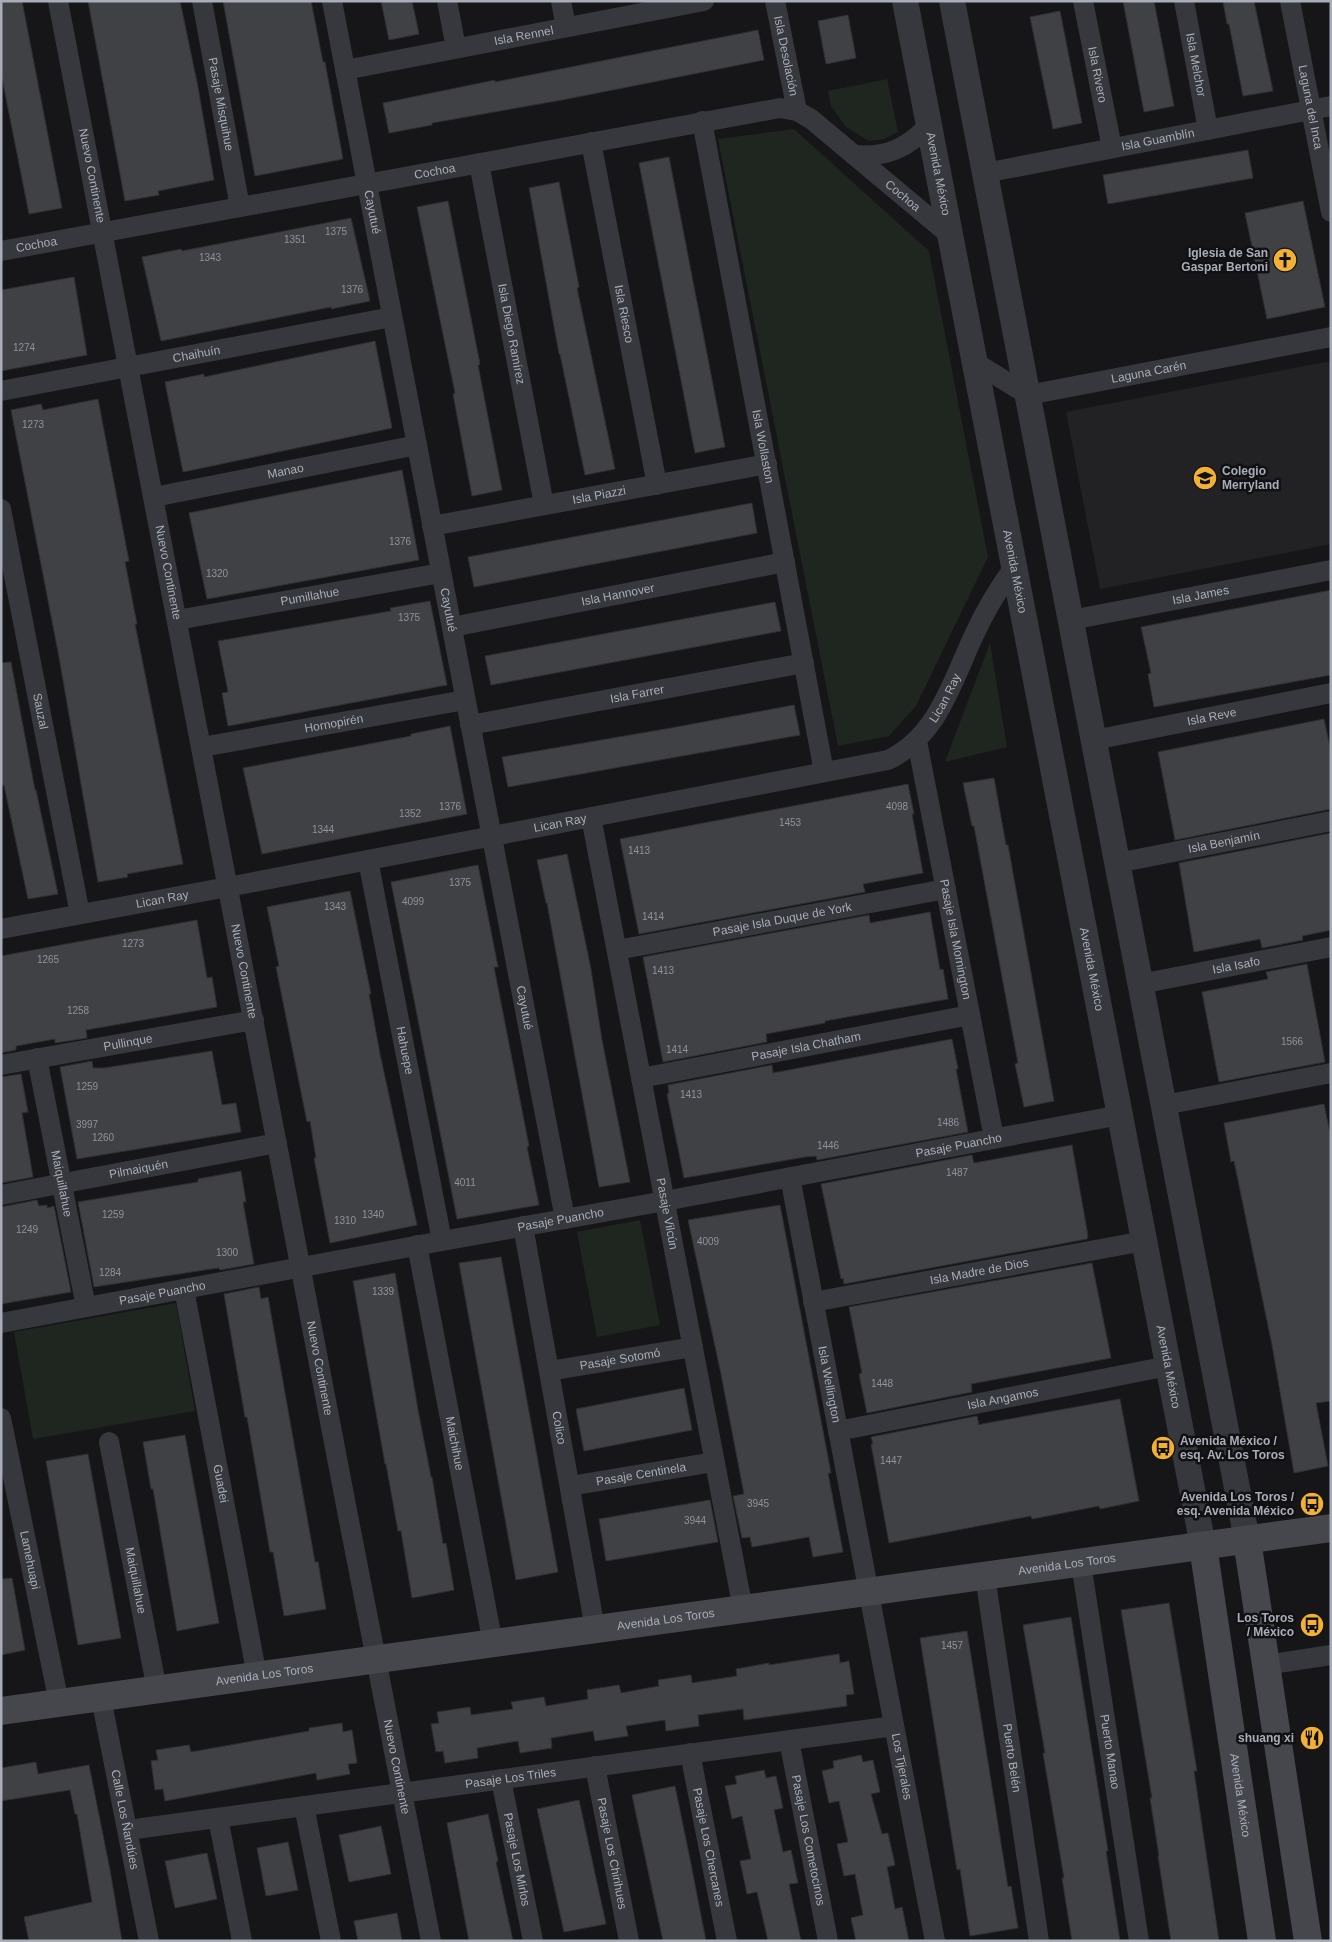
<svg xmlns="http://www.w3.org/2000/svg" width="1332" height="1942" viewBox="0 0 1332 1942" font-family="Helvetica,sans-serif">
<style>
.built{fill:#222225}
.green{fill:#1e261f}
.building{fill:#404145;stroke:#303034}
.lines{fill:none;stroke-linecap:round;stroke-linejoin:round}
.minor{stroke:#37383d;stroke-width:20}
.tertiary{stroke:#37383d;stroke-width:26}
.secondary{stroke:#45474d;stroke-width:28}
.labels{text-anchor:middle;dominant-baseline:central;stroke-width:5;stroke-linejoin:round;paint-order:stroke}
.number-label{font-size:10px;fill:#8e929b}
.street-label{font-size:12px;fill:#a8adb8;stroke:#111113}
.poi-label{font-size:12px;font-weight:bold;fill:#a8adb8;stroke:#111113;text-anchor:end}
</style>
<rect width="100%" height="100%" fill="#161618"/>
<path class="built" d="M1331,361V544L1100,589L1066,412Z"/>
<g class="green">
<path d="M887,79L898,132L884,139L869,141L846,127L831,106L828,91Z"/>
<path d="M794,129L929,251L988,557L916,706L889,736L838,746L718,139Z"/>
<path d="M990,643L1007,747L945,762Z"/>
<path d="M640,1220L660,1325L597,1337L577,1232Z"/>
<path d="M176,1303L195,1411L33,1439L14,1332Z"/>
</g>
<g class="building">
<path d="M1,1H22L62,208L29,214L1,73Z"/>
<path d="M88,1H180L198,87L214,180L158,191L159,195L125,201Z"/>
<path d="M223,1H311L323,62H325L343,159L255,176Z"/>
<path d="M381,1H412L419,34L389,40Z"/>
<path d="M1123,1H1154L1174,106L1144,112Z"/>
<path d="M1223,1H1254L1273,91L1243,96L1229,24H1227Z"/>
<path d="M1060,11L1082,123L1053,129L1030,17Z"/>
<path d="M848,15L856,58L826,64L818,21Z"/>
<path d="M758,30L764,60L562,100L432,123V125L389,133L383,103L495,80V82L581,65Z"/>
<path d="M1248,150L1253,178L1108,204L1103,175Z"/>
<path d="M669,157L725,447L695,453L639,163Z"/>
<path d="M559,182L579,287L577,288L615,469L585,475L560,354H559L529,188Z"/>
<path d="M448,201L480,364L478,365L502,490L472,496L453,394L455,393L417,207Z"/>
<path d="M1303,201L1325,307L1267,319L1245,213Z"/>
<path d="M351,218L370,301L331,309V307L161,341L142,257L181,249L182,251Z"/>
<path d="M74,277L87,355L1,371V290Z"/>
<path d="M375,341L392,428L183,472L165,382L204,374V377Z"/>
<path d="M98,399L129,561L125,562L137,624H135L183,864L127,874L128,877L98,882L59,657L11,410L41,404L43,410Z"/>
<path d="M402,470L419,560L207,599L189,513Z"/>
<path d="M752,503L757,533L474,587L468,557Z"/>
<path d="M1331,590V675L1154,707L1148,674L1151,673L1141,627Z"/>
<path d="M430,601L447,685L228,726L222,693L228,692L218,641L391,611L390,608Z"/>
<path d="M775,602L781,631L491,685L485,656Z"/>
<path d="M11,662L35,790H36L58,894L28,899L4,785L1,786V663Z"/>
<path d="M794,705L800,735L508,787L502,757L671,728Z"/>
<path d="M1324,719L1331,752V809L1175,840L1158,752Z"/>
<path d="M450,726L467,814L262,854L243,768L411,736V734Z"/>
<path d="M994,778L1006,845H1008L1054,1101L1024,1107L1015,1064L1018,1063L974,826H972L963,783Z"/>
<path d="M908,784L914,814H912L923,873L863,884L865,892L639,934L620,839Z"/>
<path d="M1331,833V930L1302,936L1303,940L1262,948L1260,939L1194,952L1179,863Z"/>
<path d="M567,854L591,969L602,1040L630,1182L599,1187L547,903H546L537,860Z"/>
<path d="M478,865L498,967H494L529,1146L527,1147L539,1205L457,1219L391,882Z"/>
<path d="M350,891L371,994H369L380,1054L417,1225L330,1243L314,1158H316L310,1121L307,1122L276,967L279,966L267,907Z"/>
<path d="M930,912L940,970L943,969L948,999L825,1021V1023L766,1034L767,1042L663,1062L643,957L869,915L870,923Z"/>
<path d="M197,920L207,978L212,977L217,1007L86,1030L87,1038L55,1043V1039L16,1046V1050L1,1053V956Z"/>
<path d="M1307,964L1325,1062L1219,1082L1202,992L1268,979L1266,972Z"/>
<path d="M952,1039L958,1069H956L968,1132L817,1160L816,1156L805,1157L684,1178L667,1094L669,1093L668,1085L772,1065L773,1073Z"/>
<path d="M212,1051L222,1105L236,1103L241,1132L77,1159L60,1067L92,1061L93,1068H104Z"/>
<path d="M21,1074L28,1112L22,1113L33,1177L1,1183V1077Z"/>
<path d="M1324,1104L1331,1138V1401L1316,1403L1328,1466L1294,1473L1272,1345L1234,1161L1231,1162L1224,1123Z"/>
<path d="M1072,1145L1088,1236L1087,1239L844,1284L843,1278L841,1279L821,1184L972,1155L974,1163Z"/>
<path d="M241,1171L246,1202H243L254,1264L220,1270L219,1268L211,1269L94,1287L78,1202L198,1182V1179Z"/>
<path d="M37,1200L39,1206L47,1205V1208L54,1206L71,1292L1,1304V1207Z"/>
<path d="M780,1205L831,1473H828L843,1552L813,1557L809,1537L752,1547L750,1537L742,1538L733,1496L744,1494L721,1374L688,1220Z"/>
<path d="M501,1257L558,1572L516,1580L459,1263Z"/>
<path d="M1092,1263L1111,1358L971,1384L972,1392L867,1413L859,1374L862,1373L849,1307Z"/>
<path d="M395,1273L418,1410L431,1477H432L443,1544L446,1543L454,1590L412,1598L401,1531H398L386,1464H385L353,1281Z"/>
<path d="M259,1287L261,1299L268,1297L315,1562H318L326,1609L284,1616L273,1552H270L247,1417H245L224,1294Z"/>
<path d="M684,1388L692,1430L584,1451L576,1409Z"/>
<path d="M1120,1399L1139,1501L1100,1509L1099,1506L1032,1519L1031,1516L889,1543L871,1444H873L871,1437L977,1416L979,1425L982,1424Z"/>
<path d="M185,1435L219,1623L177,1631L153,1489H151L143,1442Z"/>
<path d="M88,1454L121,1638L78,1645L46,1461Z"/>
<path d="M710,1500L718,1542L606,1561L599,1519Z"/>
<path d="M12,1578L25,1650L1,1655V1579Z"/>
<path d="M1169,1603L1197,1771H1194L1219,1941H1171L1158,1856H1159L1150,1798H1152L1121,1610Z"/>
<path d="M1071,1617L1108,1851H1106L1120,1941H1072L1062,1878H1064L1043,1753H1045L1023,1625Z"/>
<path d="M967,1631L1008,1887L1011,1886L1018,1928L970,1936L960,1869L957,1870L920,1638Z"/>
<path d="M839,1654L840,1663L849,1661L854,1694L846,1695L847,1706L744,1720L743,1709L698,1715L699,1726L666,1731L665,1720L626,1726L628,1736L595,1741L593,1731L551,1738L552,1748L520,1753L518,1741L477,1748L478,1758L445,1763L443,1751L436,1752L431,1724L439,1723L437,1712L470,1707L471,1715L513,1709L511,1702L544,1697L546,1706L588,1699L587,1690L619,1685L621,1693L659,1686L658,1680L691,1675L692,1683L737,1676L736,1669L769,1663V1665Z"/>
<path d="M342,1723L343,1732L352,1730L357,1763L348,1764L350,1774L317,1780L316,1773L165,1801L163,1789L155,1790L151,1761L158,1760L156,1750L189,1745L191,1752L309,1731V1728Z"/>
<path d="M861,1755L863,1762L873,1760L880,1792L871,1794L882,1834L888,1833L895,1865L887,1867L895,1909L902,1907L909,1941H856L851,1918L863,1915L855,1874L844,1876L837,1844L848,1842L839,1801L829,1803L822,1771L834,1768L833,1761Z"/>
<path d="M36,1762L38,1774L89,1765L110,1870L122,1941H29L24,1917L92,1902L77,1814H75L70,1790L1,1801V1768Z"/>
<path d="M764,1770L766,1778L776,1776L783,1808L774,1810L783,1852L791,1850L798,1883L789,1884L801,1941H768L757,1892L747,1894L740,1861L751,1859L742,1816L732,1819L725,1786L737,1784L735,1776Z"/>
<path d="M675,1786L691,1864L706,1941H663L632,1795Z"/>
<path d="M579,1800L606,1924L564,1932L537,1809Z"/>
<path d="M488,1814L498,1861L496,1862L513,1941H469L462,1904L447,1823Z"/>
<path d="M381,1826L391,1874L349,1882L339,1835Z"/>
<path d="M288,1842L298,1890L266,1896L257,1848Z"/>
<path d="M207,1853L217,1899L175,1908L165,1861Z"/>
<path d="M397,1913L402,1941H358L354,1921Z"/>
</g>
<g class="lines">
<g class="minor">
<path id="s1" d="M58,1C185,647 303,1295 431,1941"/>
<path id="s2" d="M202,1L240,207"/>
<path id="s3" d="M332,1L565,1219"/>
<path d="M447,1L456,48"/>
<path d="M561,1L566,27"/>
<path id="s4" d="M775,1L797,111"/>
<path id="s5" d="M1083,1L1112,148"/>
<path id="s6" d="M1184,1L1208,130"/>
<path id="s7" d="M1290,1L1331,212"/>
<path id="s8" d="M345,70L704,1"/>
<path id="s9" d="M702,121L824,772"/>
<path id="s10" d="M591,142L657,485"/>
<path d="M854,155C886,158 908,148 930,124"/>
<path id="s11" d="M479,163L544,505"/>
<path id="s12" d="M985,173L1331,106"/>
<path id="s13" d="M1,251L780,108L797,111L811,119L951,236"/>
<path id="s14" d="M976,363L1028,395L1331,337"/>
<path id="s15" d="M1,391L392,317"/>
<path id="s16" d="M154,497L417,445"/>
<path id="s17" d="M1,509L80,914"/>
<path id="s18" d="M432,526L767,464"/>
<path id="s19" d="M177,620L441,573"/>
<path id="s20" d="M1071,620L1331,570"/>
<path id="s21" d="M452,627L785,562"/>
<path id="s22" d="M470,725L804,663"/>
<path id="s23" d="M1094,740L1331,693"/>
<path id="s24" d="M917,741L994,1138"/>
<path id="s25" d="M202,747L465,700"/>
<path id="s26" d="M591,817L743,1609"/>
<path id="s27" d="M368,860L442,1241"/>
<path id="s28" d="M1117,863L1331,821"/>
<path id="s29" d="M1,929L228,887L888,760C938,737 953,679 975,633C986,609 999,588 1014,567"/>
<path id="s30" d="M617,950L946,889"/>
<path id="s31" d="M1140,984L1331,947"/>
<path id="s32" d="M37,1058L86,1307"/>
<path id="s33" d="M1,1065L254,1020"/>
<path id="s34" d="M641,1078L970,1015"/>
<path d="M1164,1105L1331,1073"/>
<path id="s35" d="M790,1177L935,1941"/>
<path id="s36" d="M1,1195L277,1143"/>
<path id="s37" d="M523,1226L595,1629"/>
<path id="s38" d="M417,1245L493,1644"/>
<path id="s39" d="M184,1289L257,1676"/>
<path id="s40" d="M813,1302L1144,1241"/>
<path id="s41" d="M1,1323L442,1241L665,1201L1120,1115"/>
<path id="s42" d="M549,1371L693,1347"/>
<path id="s43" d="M1,1418L59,1703"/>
<path id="s44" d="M838,1431L1168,1366"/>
<path id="s45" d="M109,1442L157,1690"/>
<path id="s46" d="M570,1486L714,1462"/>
<path id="s47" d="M1081,1563L1139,1941"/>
<path id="s48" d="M985,1576L1039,1941"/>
<path d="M1266,1665L1331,1655"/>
<path id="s49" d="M101,1698L149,1941"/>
<path id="s50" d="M789,1740L828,1941"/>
<path id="s51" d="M690,1753L727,1941"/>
<path id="s52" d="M595,1766L629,1941"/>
<path id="s53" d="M501,1779L533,1941"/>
<path d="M304,1806L331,1941"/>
<path d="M218,1818L242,1941"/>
<path id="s54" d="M128,1830L894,1726"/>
</g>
<g class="tertiary">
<path id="s55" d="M905,1L1203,1546"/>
<path d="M952,1L1247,1540"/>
</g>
<g class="secondary">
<path d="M1247,1540L1308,1941"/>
<path id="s56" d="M1203,1546L1262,1941"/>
<path id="s57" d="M1,1711L1331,1528"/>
</g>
</g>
<defs>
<g id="church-disc" transform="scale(1.25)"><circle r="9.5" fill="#f2b134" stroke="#111113"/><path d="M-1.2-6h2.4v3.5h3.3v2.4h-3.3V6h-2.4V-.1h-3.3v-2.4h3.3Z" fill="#111"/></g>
<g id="school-disc" transform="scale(1.25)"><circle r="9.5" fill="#f2b134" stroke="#111113"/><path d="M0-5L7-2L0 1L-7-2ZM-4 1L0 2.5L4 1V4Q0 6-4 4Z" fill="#111"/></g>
<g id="bus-disc" transform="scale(1.25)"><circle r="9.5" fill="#f2b134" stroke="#111113"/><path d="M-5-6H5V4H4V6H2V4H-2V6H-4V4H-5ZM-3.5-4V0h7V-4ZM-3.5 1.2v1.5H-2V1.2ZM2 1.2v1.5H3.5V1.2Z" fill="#111"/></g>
<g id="restaurant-disc" transform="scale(1.25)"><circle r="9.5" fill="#f2b134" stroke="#111113"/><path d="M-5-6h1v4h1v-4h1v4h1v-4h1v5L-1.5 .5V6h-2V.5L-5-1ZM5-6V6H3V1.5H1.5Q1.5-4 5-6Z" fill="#111"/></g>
</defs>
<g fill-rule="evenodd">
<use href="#church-disc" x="1285" y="260"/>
<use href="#school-disc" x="1205" y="478"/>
<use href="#bus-disc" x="1163" y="1448"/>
<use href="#bus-disc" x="1312" y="1504"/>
<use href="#bus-disc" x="1312" y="1625"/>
<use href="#restaurant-disc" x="1312" y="1738"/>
</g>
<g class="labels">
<g class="number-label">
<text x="336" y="231">1375</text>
<text x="295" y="239">1351</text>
<text x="210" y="257">1343</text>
<text x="352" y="289">1376</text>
<text x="24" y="347">1274</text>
<text x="33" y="424">1273</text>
<text x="400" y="541">1376</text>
<text x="217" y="573">1320</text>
<text x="409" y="617">1375</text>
<text x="450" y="806">1376</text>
<text x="897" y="806">4098</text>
<text x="410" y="813">1352</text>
<text x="790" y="822">1453</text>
<text x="323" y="829">1344</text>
<text x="639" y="850">1413</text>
<text x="460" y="882">1375</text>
<text x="413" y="901">4099</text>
<text x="335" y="906">1343</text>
<text x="653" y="916">1414</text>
<text x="133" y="943">1273</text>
<text x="48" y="959">1265</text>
<text x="663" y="970">1413</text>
<text x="78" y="1010">1258</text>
<text x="1292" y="1041">1566</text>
<text x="677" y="1049">1414</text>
<text x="87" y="1086">1259</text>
<text x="691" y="1094">1413</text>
<text x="948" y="1122">1486</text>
<text x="87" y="1124">3997</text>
<text x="103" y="1137">1260</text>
<text x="828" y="1145">1446</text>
<text x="957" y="1172">1487</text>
<text x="465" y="1182">4011</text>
<text x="113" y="1214">1259</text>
<text x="373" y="1214">1340</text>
<text x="345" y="1220">1310</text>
<text x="27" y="1229">1249</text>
<text x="708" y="1241">4009</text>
<text x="227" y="1252">1300</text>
<text x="110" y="1272">1284</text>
<text x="383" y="1291">1339</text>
<text x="882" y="1383">1448</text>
<text x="891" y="1460">1447</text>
<text x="758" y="1503">3945</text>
<text x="695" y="1520">3944</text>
<text x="952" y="1645">1457</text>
</g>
<g class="street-label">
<text stroke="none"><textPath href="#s8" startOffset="182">Isla Rennel</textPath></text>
<text stroke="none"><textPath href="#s4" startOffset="56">Isla Desolación</textPath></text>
<text stroke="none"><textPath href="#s6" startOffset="65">Isla Melchor</textPath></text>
<text stroke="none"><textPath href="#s5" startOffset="75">Isla Rivero</textPath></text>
<text stroke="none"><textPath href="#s2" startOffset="105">Pasaje Misquihue</textPath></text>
<text stroke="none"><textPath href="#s7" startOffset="108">Laguna del Inca</textPath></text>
<text stroke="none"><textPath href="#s12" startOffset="176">Isla Guamblín</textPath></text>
<text stroke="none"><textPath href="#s13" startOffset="441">Cochoa</textPath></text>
<text stroke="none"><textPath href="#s55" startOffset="176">Avenida México</textPath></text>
<text stroke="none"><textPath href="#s1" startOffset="178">Nuevo Continente</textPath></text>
<text stroke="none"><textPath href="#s13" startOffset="945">Cochoa</textPath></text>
<text stroke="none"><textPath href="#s3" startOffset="215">Cayutué</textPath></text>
<text stroke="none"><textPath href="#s13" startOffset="36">Cochoa</textPath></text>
<text stroke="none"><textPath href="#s10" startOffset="175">Isla Riesco</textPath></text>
<text stroke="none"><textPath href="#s11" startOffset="174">Isla Diego Ramírez</textPath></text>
<text stroke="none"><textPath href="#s15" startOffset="199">Chaihuín</textPath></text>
<text stroke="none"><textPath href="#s14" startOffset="184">Laguna Carén</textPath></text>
<text stroke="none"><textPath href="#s9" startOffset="331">Isla Wollaston</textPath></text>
<text stroke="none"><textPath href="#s16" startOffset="134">Manao</textPath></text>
<text stroke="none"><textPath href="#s18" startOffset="170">Isla Piazzi</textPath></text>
<text stroke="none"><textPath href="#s55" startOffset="581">Avenida México</textPath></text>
<text stroke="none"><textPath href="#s1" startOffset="582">Nuevo Continente</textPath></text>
<text stroke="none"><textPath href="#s21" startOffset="169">Isla Hannover</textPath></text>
<text stroke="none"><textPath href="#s20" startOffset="132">Isla James</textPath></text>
<text stroke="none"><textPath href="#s19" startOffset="135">Pumillahue</textPath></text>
<text stroke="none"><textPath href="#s3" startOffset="620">Cayutué</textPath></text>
<text stroke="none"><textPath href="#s22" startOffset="170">Isla Farrer</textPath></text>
<text stroke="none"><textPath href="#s29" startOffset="989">Lican Ray</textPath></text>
<text stroke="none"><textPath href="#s17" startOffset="206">Sauzal</textPath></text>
<text stroke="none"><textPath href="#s23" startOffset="120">Isla Reve</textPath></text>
<text stroke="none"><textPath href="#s25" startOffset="134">Hornopirén</textPath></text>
<text stroke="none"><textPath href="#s29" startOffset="569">Lican Ray</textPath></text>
<text stroke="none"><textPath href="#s28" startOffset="109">Isla Benjamín</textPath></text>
<text stroke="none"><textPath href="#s29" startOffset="164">Lican Ray</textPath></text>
<text stroke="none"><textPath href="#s30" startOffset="168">Pasaje Isla Duque de York</textPath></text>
<text stroke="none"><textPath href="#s24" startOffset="202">Pasaje Isla Mornington</textPath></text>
<text stroke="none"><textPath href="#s31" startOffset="98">Isla Isafo</textPath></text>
<text stroke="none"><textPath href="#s55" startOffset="986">Avenida México</textPath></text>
<text stroke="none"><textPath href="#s1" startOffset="988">Nuevo Continente</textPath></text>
<text stroke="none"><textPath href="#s3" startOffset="1025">Cayutué</textPath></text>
<text stroke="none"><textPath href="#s33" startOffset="129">Pullinque</textPath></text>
<text stroke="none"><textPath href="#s34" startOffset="168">Pasaje Isla Chatham</textPath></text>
<text stroke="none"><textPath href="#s27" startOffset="194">Hahuepe</textPath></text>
<text stroke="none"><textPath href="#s41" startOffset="974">Pasaje Puancho</textPath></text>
<text stroke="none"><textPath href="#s36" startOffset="140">Pilmaiquén</textPath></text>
<text stroke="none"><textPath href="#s32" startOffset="128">Maiquillahue</textPath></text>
<text stroke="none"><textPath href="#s26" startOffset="404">Pasaje Vilcún</textPath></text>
<text stroke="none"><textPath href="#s41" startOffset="569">Pasaje Puancho</textPath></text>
<text stroke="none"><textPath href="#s40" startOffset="169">Isla Madre de Dios</textPath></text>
<text stroke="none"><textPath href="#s41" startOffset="164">Pasaje Puancho</textPath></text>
<text stroke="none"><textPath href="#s42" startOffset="72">Pasaje Sotomó</textPath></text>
<text stroke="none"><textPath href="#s55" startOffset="1391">Avenida México</textPath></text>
<text stroke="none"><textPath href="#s1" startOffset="1392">Nuevo Continente</textPath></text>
<text stroke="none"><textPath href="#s35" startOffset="211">Isla Wellington</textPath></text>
<text stroke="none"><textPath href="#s44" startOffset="168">Isla Angamos</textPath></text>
<text stroke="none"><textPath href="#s37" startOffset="205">Colico</textPath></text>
<text stroke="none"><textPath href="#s38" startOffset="202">Maichihue</textPath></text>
<text stroke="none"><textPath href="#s46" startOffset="72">Pasaje Centinela</textPath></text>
<text stroke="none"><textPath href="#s39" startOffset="198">Guadei</textPath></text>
<text stroke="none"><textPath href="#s43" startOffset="145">Lamehuapi</textPath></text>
<text stroke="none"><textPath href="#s57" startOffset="1076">Avenida Los Toros</textPath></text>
<text stroke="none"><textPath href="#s45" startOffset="141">Maiquillahue</textPath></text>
<text stroke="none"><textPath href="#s57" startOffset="671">Avenida Los Toros</textPath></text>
<text stroke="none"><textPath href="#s57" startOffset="266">Avenida Los Toros</textPath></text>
<text stroke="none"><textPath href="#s47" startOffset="191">Puerto Manao</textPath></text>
<text stroke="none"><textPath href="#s48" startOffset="184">Puerto Belén</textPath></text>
<text stroke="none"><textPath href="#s35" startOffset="600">Los Tijerales</textPath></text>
<text stroke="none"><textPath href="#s1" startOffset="1798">Nuevo Continente</textPath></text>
<text stroke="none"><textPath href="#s54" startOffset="386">Pasaje Los Triles</textPath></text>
<text stroke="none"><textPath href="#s56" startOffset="252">Avenida México</textPath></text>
<text stroke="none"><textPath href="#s49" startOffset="124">Calle Los Ñandúes</textPath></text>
<text stroke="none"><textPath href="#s50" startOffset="102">Pasaje Los Cometocinos</textPath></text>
<text stroke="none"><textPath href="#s51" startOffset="96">Pasaje Los Chercanes</textPath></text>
<text stroke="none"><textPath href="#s52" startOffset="89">Pasaje Los Chirihues</textPath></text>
<text stroke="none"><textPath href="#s53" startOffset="82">Pasaje Los Mirlos</textPath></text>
</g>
<g class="poi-label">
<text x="1268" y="253">Iglesia de San<tspan x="1268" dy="14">Gaspar Bertoni</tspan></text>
<text x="1222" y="471" text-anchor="start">Colegio<tspan x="1222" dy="14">Merryland</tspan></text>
<text x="1180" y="1441" text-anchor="start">Avenida México /<tspan x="1180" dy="14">esq. Av. Los Toros</tspan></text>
<text x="1294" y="1497">Avenida Los Toros /<tspan x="1294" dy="14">esq. Avenida México</tspan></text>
<text x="1294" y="1618">Los Toros<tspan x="1294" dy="14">/ México</tspan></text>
<text x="1294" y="1738">shuang xi</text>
</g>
</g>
<rect width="1332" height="1942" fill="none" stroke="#a8adb8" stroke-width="5"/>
</svg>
